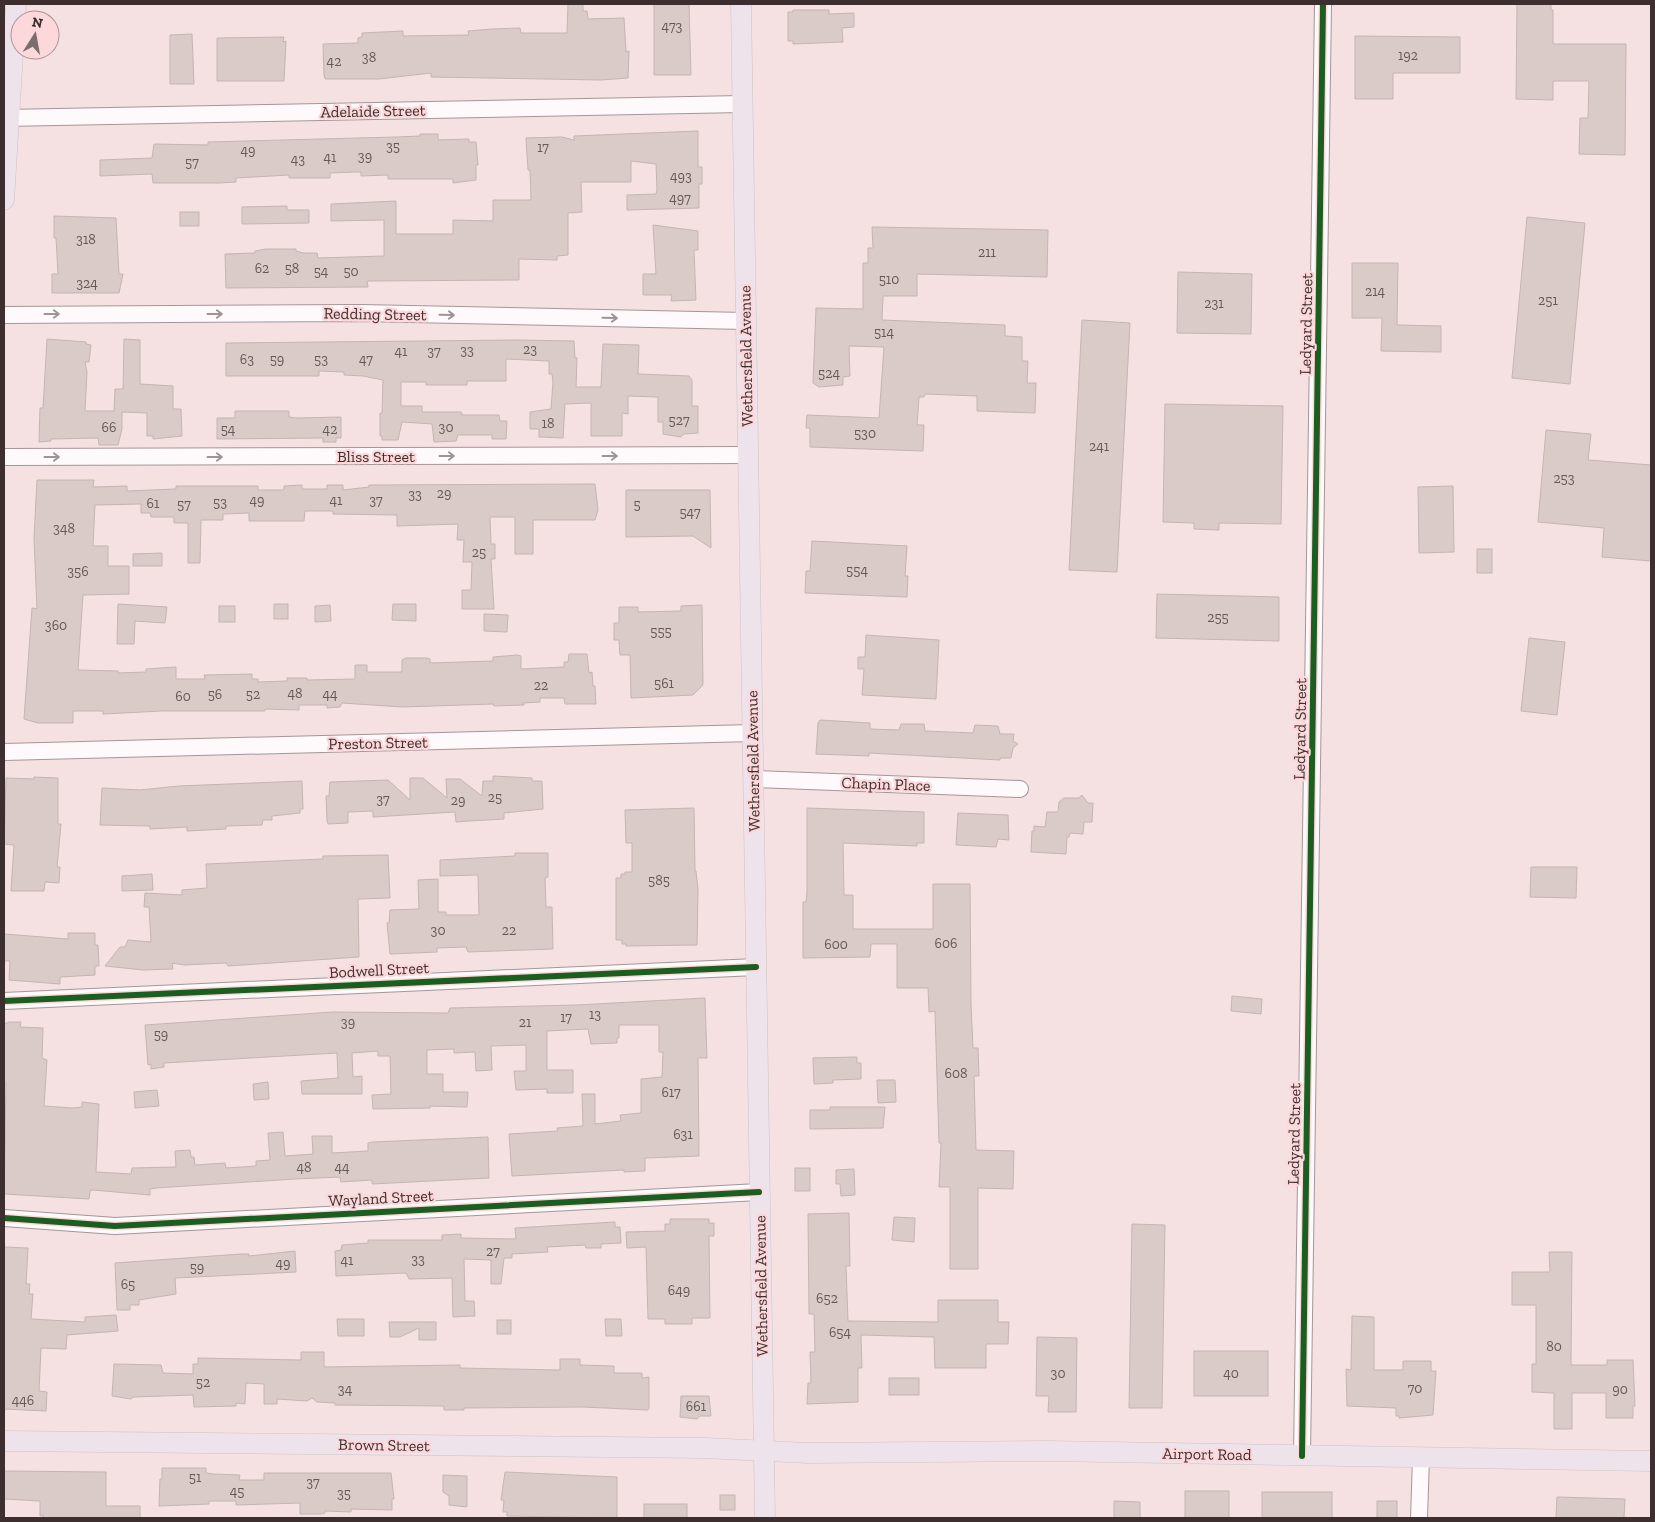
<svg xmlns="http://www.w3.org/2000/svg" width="1655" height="1522" viewBox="0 0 1655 1522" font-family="'Zilla Slab',serif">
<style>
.building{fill:#dacbc8;stroke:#c4b5b3}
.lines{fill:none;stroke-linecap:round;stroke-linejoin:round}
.minor-casing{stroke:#a59698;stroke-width:18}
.major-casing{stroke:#cdc2c3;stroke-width:21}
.minor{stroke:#fefafb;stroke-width:16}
.major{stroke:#eee3ea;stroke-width:20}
.cycleway-casing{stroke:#fdd8db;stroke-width:9}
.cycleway{stroke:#1b5e20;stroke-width:6}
.oneway{stroke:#9e9496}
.labels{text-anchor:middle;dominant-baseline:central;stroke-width:4.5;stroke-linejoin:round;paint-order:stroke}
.number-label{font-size:14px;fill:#665858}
.street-label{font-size:16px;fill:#3d2f30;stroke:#fdd8db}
</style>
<rect width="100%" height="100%" fill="#f5e0e2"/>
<g class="building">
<path d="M568,4H583V11H587L588,19L624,18L626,52L629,51L628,78L601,80L431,77V73L379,79H325L324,75L323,44L358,43V38L362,37V33L382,32L403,31V36L469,35L468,31L492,29L520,28L521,33H567Z"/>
<path d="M654,4H689L691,75H654Z"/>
<path d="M1517,4H1551V10H1553V44H1626L1625,155L1579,154L1580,118H1588L1589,81H1553V100L1516,99Z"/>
<path d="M793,10H829V14L854,13V27L842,28L843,42L793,44V41H788V12H793Z"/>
<path d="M192,34L194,84H170V35Z"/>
<path d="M1355,36L1460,37V73H1393V99H1355Z"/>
<path d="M284,37L283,42L286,41L284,81H217V38Z"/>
<path d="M698,131V167H702V184H699V208L627,210V195L656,194L657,190L656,164L631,161V182H581L582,212L568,213V255L557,256V260L519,259V280L367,281L368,287L226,288L225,254L255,253V251L266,249H296V251L303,253H317L318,258L384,256V220L331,221V204L396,201V234H453V220L493,221V200H531L530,170H528L526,138L562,137L574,140V136Z"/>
<path d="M420,134H438V140L469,139V142H476L478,165H476V180L453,183V179H388V175L361,176V172H356L330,173V178H289V175L236,178V182L219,183H153L152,174L100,176V160L152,158L154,144L208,145V142L396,137L420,136Z"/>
<path d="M287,206V210H309V223L242,224V207Z"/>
<rect x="180" y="212" width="19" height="14"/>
<path d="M54,216L116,218L119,274H123L119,293H52V274H58L56,238H54Z"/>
<path d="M1527,217L1585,223L1570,384L1512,378Z"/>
<path d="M653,225L698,231V250H694L696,300L671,301L672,295H643V274H656Z"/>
<path d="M872,227L1048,230L1047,277L917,274V296H883L882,320L1005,325V336L1022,337V361H1028L1027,383H1036L1035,413L977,411V396L925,394L924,397H919L917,425H924L923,451L810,447V428H806L807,415L879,418L884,347L849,346L850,376L843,377V385L819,387L813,383L816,308L863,309V263H868V248H873Z"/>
<path d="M1352,263H1398L1397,325L1441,326V352L1381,351L1382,318H1352Z"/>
<path d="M1178,272L1252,274L1251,334L1177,333Z"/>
<path d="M1082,320L1130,323L1117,572L1069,570Z"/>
<path d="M47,339L86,342V344L91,345L89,362H85L87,372L85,411H114L115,389H123L124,339L140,340V384L173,386V409H181L182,436L153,439V436H147V413L122,412V429L118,445H99L98,438L51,439V441L39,442L40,408H43Z"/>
<path d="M516,340L574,341L575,358H577L576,387H601L603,344L639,345L638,374L689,376L692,380V406H698V433L684,434L681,437L663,434V422H658V397L628,396V414L622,413V436H591V403L565,404L563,438L539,437V429H530V412L551,409L553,382L552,374H549V361L506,359V381H467V385H426V382H401V406H422V412H461L462,415H499L500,421H507L506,439H492V435H458L456,441L434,442L432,424L402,422L398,440H382V436H380V413H382L383,380L363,376L344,375V372L319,371V376H226V343Z"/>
<path d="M1165,404L1283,406L1281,524L1219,523V530L1194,529V523L1163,522Z"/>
<path d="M235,411H289V417L297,418L341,417V438H336V442H323V438L217,439V418H235Z"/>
<path d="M1546,430L1591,434L1588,460L1651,465V561L1602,557L1604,528L1538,522Z"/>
<path d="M37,480H94L93,487L127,486V491L176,489V486H258V490H284V486L302,485V489H327V485H343V490L369,487V485L595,484L598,510L595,520H533V554H515V517H490L491,544H495V559H491L494,609H462V590H471L472,562H463L464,540H457L458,524L397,526V515L333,514V511H305L304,521H249V513L223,514V520H201L200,563H188V523H174V517H151L150,513H141V504L95,505L93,546H108V566H129V594L83,595L78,670L118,671V673L146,672V669L176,667V679H205L204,675L252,674V679H258V682L287,681V678H307V680L355,679V665H367V672H402V660L406,658H426L430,659V663L493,661V657L517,655L521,656V669L564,667V662H568L569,654H587L589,673L592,672L593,686H595L596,704H565L564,698H540V702L523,703L524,705L494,706L493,704L402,707L342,703L340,707L327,708V705H299V710L265,709V711H162L103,714V711H73V723H38L24,719L32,608L37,609L34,538Z"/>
<path d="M1453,486L1454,552L1419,553L1418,487Z"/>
<path d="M626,490H710L711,548L693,536L626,537Z"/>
<path d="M812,541L907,546L905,576H908L907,597L805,593L806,571H810Z"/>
<rect x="1477" y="549" width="15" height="24"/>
<path d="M162,553V566H133V554Z"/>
<path d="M1157,594L1279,597V641L1156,638Z"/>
<path d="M118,604L167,607L165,623L135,621L134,644H117Z"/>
<rect x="274" y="604" width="14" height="15"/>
<path d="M393,604H416V621L392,620Z"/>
<path d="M330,605L331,621L315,622V606Z"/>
<path d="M702,605L703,685L693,695L631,698L630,655H620L619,640H614V623H619V607H638V612L681,611V606Z"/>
<rect x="219" y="606" width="16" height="16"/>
<path d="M484,614L508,615L507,632L484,631Z"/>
<path d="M866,635L939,640L936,699L862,695L864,669H858V657H865Z"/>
<path d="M1529,638L1565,642L1557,715L1521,711Z"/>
<path d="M820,720L870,723V729L899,730L901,724H924L925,731L973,733L975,725L998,726L1000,734H1014L1013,741L1018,744L1013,748L1011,758H1000V760L869,753V756L816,754L818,723Z"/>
<path d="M493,776L532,778V781H542L543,809L504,813V819L469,821L456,822L455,812L373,817V811L348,812V823L328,824L327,821L326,796H329L330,782L388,780L410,800V778H423L447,798L446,779H460L482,796L483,781H493Z"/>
<path d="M34,777L58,778V824H61L57,867H60L59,883L45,882L44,891H11L14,845L4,844L6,778L34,779Z"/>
<path d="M302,781L303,809H300V813L272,816V820H263L262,825L226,826V829L187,831V827L150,829V826L100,825L102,788L140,790L179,786Z"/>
<path d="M1082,795L1088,803H1093L1092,822H1084L1083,834L1070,833L1069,837H1067L1066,854L1031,852L1032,831H1034V826L1045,827L1047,812H1058L1059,802L1064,798H1079Z"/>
<path d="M694,808L695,871H696L698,890L697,945L626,946V944H622V940H616V878H621V874H625V872H632V843H626L625,810Z"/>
<path d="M807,808L924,812V843H917V846L843,843L844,895H853V929H933V884H970L971,1004L973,1048H978L979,1076H974L976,1150L1014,1151L1013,1189L978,1188V1269H950V1187H939L941,1143H939L935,1011L929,1012L928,988H897V944H871L870,957L803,958V902H806L807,892Z"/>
<path d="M958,813L1008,815L1009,840L998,839L996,847L956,845Z"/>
<path d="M515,853H548V877L545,878L546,907H552L553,949L468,952L466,947L437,948V952L390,954L387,923H389L390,910L419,909L418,880L438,879V912H446V915H479L478,875L440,876V860L515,856Z"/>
<path d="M388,855L390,898L358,899L359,957L228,966L226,963L184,965L172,963L173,969L143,970L105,966L120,947H125L128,940L151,942L149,907H144L145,893L182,895V890L207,888L206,864L323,859V856Z"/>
<path d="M1531,867H1577L1576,898L1530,897Z"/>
<path d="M152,874L153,890L122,891V876Z"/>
<path d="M68,933H95V945H98L99,966H95V975L60,977V984L9,980L10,961H4V934L68,939Z"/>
<path d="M1232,996L1262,999L1261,1014L1231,1011Z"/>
<path d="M705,998L707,1058H698L699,1156L645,1158V1171L624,1172V1170L512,1176L509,1134L558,1131L557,1128L583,1126L582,1094H595V1124L621,1121L620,1115L641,1113V1079L662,1077L663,1052H659V1025H619V1038H617V1043L591,1044L588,1029L547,1031V1070H573V1093H547V1089L516,1090L514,1071H526V1045L491,1046L492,1070L476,1071L475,1052L454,1053V1049L427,1050V1074H443V1092H468L467,1107L430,1106V1108L373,1109L372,1095L391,1094L390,1056H378V1051L352,1053L353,1077L362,1076V1094H302L301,1081L338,1078L337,1053L164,1063V1067L151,1069V1064L148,1065L145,1025L333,1012L448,1013L450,1008L577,1005Z"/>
<path d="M9,1022H21L20,1027L43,1028L42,1058L47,1060L44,1106L72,1108L82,1107V1102L99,1104L96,1172L131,1174L132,1168L176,1167L175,1151L190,1150L191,1157H194L195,1165L225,1163L226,1168L256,1166V1161L270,1160L268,1133L283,1132L285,1156L313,1154L312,1136H332V1153L368,1151V1143L373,1142L488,1137L489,1178L372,1184V1180L341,1182L340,1177L295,1179L156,1188L150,1189V1195L93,1190L90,1191L89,1199L4,1194L6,1083H4V1024Z"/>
<path d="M857,1057V1063H861V1079L833,1080V1083L814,1084L813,1058Z"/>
<path d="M877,1080H895L896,1102L878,1103Z"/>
<path d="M268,1082L269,1099L254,1100L253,1084Z"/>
<path d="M157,1090L159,1106L135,1108L134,1092Z"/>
<path d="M830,1107H885L883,1128L810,1129V1110H830Z"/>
<rect x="795" y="1168" width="15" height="23"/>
<path d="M854,1169L855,1195L841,1196L840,1184H836V1170Z"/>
<path d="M849,1213L850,1266H846L848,1321L938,1322V1300H998V1322H1009L1008,1344H986V1368H935L934,1337L861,1335L862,1368H858V1402L807,1404L808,1383H811L810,1352H815L814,1314H809L808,1214Z"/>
<path d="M894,1217L915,1218L914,1242L892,1240Z"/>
<path d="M670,1219H709V1223H714V1236H709L710,1318H692V1324H665V1319H648L646,1247L627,1248L626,1232L665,1231V1224H670Z"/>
<path d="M615,1222V1227H620L621,1243L601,1244V1248H586L585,1245L547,1247L548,1252L512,1254V1258H504L501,1284H491V1260L464,1259L465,1301H474L475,1316L453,1317L452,1278L409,1279L406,1273L336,1276L335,1251L341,1250L342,1245L368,1243V1240H442V1235L461,1234V1238L516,1239L515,1228Z"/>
<path d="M1132,1224L1165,1225L1162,1408H1129Z"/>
<path d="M4,1247L28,1248L26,1284H30L29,1294H33L31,1319L85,1322V1317L116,1315L118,1331L67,1335L66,1349L41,1348L39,1391L47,1392L46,1411L4,1409Z"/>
<path d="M295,1251L296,1272L175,1278L176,1294L139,1300V1305H130V1310H117L115,1263L241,1254H249V1256Z"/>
<path d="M1549,1252H1572L1571,1365H1607V1360H1633L1635,1406H1633V1418H1606V1393H1572V1429H1554V1393L1532,1392V1364H1536V1305H1512V1272H1550Z"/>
<path d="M1352,1316L1374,1317V1370H1403V1361H1431V1371H1436L1433,1415L1399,1418V1416H1396V1408L1347,1406L1346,1369L1351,1370Z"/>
<path d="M337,1319H364V1336H338Z"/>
<path d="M605,1319H621L622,1336H606Z"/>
<rect x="497" y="1320" width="14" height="14"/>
<path d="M389,1322H436V1340H419V1328L400,1337H390Z"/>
<path d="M1037,1337L1077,1338L1076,1412H1048L1049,1396H1036Z"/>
<rect x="1194" y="1351" width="74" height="45"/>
<path d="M301,1352H324V1367L460,1365V1368L560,1370V1359H580V1365L614,1366V1373H642V1378L649,1377V1408L648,1410L583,1407L464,1408V1410H444V1406L335,1405V1403L317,1402L312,1398L307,1401L277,1399V1404H264V1384L246,1383L245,1404L236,1403V1406L194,1407L193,1395L133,1397L131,1399L112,1396L114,1364L161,1365L163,1373L193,1374V1364H198V1358L301,1360Z"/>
<rect x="889" y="1378" width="30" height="17"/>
<path d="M681,1396H709L711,1416H700L697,1419L680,1417Z"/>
<path d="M162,1468H206V1473L213,1474L240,1475L239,1480H264V1473H391L394,1499H392V1510L351,1509V1512L325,1511V1513L321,1514H300V1503L236,1505V1501H209V1504L159,1506L160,1479H162Z"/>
<path d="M4,1471L106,1472V1506H140V1518H43V1515L40,1516V1501L4,1499Z"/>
<path d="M505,1472L617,1477V1518L507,1516V1512H503L504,1500H501Z"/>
<path d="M443,1475L467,1476V1507L449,1505V1496L443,1492Z"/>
<rect x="1185" y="1491" width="44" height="27"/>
<rect x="1262" y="1492" width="70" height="26"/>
<rect x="720" y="1495" width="15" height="15"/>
<path d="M1557,1497L1625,1499L1624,1518H1556Z"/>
<path d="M1114,1501L1140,1502V1518H1114Z"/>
<rect x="1377" y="1501" width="20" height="17"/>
<rect x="644" y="1504" width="43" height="14"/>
</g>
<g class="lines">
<g class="minor-casing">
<g id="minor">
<path d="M4,118L742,104"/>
<path d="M4,315L360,313L745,321"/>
<path d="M4,457L747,455"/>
<path d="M4,752L752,733"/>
<path d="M753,779L1020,789"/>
<path d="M4,1001L756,967"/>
<path d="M4,1218L115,1226L759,1192"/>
<path d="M1302,1456L1323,4"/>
<path d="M1419,1518L1421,1458"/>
</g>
</g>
<g class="major-casing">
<g id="major">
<path d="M741,4L765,1518"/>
<path d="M4,200L16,4"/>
<path d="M4,1441L705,1448L808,1453L1047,1451L1651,1461"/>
</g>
</g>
<use href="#minor" class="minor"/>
<use href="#major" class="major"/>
<g class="cycleway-casing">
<g id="cycleway">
<path d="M4,1001L756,967"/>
<path d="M4,1218L115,1226L759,1192"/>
<path d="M1302,1456L1323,4"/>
</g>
</g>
<use href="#cycleway" class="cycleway"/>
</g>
<defs><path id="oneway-shaft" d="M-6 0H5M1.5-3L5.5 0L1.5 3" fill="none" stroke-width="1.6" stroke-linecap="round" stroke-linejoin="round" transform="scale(1.25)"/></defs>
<g class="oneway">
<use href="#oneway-shaft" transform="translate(52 314)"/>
<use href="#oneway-shaft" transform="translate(215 314)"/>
<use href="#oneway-shaft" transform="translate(447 315) rotate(1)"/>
<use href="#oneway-shaft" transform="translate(610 318) rotate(1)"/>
<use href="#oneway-shaft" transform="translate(447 456)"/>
<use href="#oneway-shaft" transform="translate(610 456)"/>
<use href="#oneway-shaft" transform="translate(52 457)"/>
<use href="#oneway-shaft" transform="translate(215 457)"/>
</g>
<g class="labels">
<g class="number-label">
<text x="672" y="26">473</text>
<text x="1408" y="55">192</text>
<text x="369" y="57">38</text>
<text x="334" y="61">42</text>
<text x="393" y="146">35</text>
<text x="543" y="147">17</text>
<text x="248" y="150">49</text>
<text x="365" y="156">39</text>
<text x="330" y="157">41</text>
<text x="298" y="159">43</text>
<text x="192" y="162">57</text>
<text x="681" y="176">493</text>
<text x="680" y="198">497</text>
<text x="86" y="239">318</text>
<text x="987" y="252">211</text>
<text x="262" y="268">62</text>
<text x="292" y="268">58</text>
<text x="321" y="271">54</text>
<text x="351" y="271">50</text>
<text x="889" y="279">510</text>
<text x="87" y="283">324</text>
<text x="1375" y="291">214</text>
<text x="1548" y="300">251</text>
<text x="1214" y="303">231</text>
<text x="884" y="332">514</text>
<text x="530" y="349">23</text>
<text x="467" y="350">33</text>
<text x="401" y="351">41</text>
<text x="434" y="351">37</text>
<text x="247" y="359">63</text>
<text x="277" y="359">59</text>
<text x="321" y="359">53</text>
<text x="366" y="359">47</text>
<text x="829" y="373">524</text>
<text x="679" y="420">527</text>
<text x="548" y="423">18</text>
<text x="109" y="427">66</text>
<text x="446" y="427">30</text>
<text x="228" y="429">54</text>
<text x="330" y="429">42</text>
<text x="865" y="433">530</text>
<text x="1099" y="446">241</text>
<text x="1564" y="478">253</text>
<text x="444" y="493">29</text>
<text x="415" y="494">33</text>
<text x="257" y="500">49</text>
<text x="336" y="500">41</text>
<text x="376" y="500">37</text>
<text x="220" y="502">53</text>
<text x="153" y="503">61</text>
<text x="184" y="504">57</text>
<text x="637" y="504">5</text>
<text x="690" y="512">547</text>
<text x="64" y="528">348</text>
<text x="479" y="552">25</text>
<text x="857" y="570">554</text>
<text x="78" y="571">356</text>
<text x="1218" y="617">255</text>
<text x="56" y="625">360</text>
<text x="661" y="631">555</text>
<text x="664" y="683">561</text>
<text x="541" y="685">22</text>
<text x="295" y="693">48</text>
<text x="215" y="694">56</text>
<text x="253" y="694">52</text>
<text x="330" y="694">44</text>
<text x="183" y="696">60</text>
<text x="495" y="797">25</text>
<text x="383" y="799">37</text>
<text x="458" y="800">29</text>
<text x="659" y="880">585</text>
<text x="438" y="930">30</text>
<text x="509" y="930">22</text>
<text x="946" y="943">606</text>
<text x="836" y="944">600</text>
<text x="595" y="1014">13</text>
<text x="566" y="1017">17</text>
<text x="348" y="1022">39</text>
<text x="525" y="1022">21</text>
<text x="161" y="1034">59</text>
<text x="956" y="1073">608</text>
<text x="671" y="1092">617</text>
<text x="683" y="1134">631</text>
<text x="304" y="1167">48</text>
<text x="342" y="1167">44</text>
<text x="493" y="1251">27</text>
<text x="418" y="1259">33</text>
<text x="347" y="1260">41</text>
<text x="283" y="1263">49</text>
<text x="197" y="1267">59</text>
<text x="128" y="1284">65</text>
<text x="679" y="1290">649</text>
<text x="827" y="1298">652</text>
<text x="840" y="1332">654</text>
<text x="1554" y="1346">80</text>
<text x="1058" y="1373">30</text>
<text x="1231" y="1373">40</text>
<text x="203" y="1382">52</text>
<text x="1415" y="1388">70</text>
<text x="345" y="1389">34</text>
<text x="1620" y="1389">90</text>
<text x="23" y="1400">446</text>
<text x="696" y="1406">661</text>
<text x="195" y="1477">51</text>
<text x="313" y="1482">37</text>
<text x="237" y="1491">45</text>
<text x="344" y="1493">35</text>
</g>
<g class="street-label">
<text transform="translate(373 111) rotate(-1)">Adelaide Street</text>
<text transform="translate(375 314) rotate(1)">Redding Street</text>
<text transform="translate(1306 324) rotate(-89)">Ledyard Street</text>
<text transform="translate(746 356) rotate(-91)">Wethersfield Avenue</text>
<text x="376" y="456">Bliss Street</text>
<text transform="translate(1300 729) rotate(-89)">Ledyard Street</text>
<text transform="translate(378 743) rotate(-1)">Preston Street</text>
<text transform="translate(753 761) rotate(-91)">Wethersfield Avenue</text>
<text transform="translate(886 784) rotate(2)">Chapin Place</text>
<text transform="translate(379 970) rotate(-3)">Bodwell Street</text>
<text transform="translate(1294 1134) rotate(-89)">Ledyard Street</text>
<text transform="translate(381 1198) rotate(-3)">Wayland Street</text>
<text transform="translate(761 1286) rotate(-91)">Wethersfield Avenue</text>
<text transform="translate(384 1445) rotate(1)">Brown Street</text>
<text transform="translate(1207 1454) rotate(1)">Airport Road</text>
</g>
</g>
<rect width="1655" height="1522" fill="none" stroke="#3d2f30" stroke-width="10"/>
<g transform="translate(35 35) rotate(11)"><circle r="24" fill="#fdd8db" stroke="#b09497"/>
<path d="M0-4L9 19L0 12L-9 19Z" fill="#7d6d6e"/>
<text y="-8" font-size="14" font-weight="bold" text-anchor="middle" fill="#3d2f30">N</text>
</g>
</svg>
